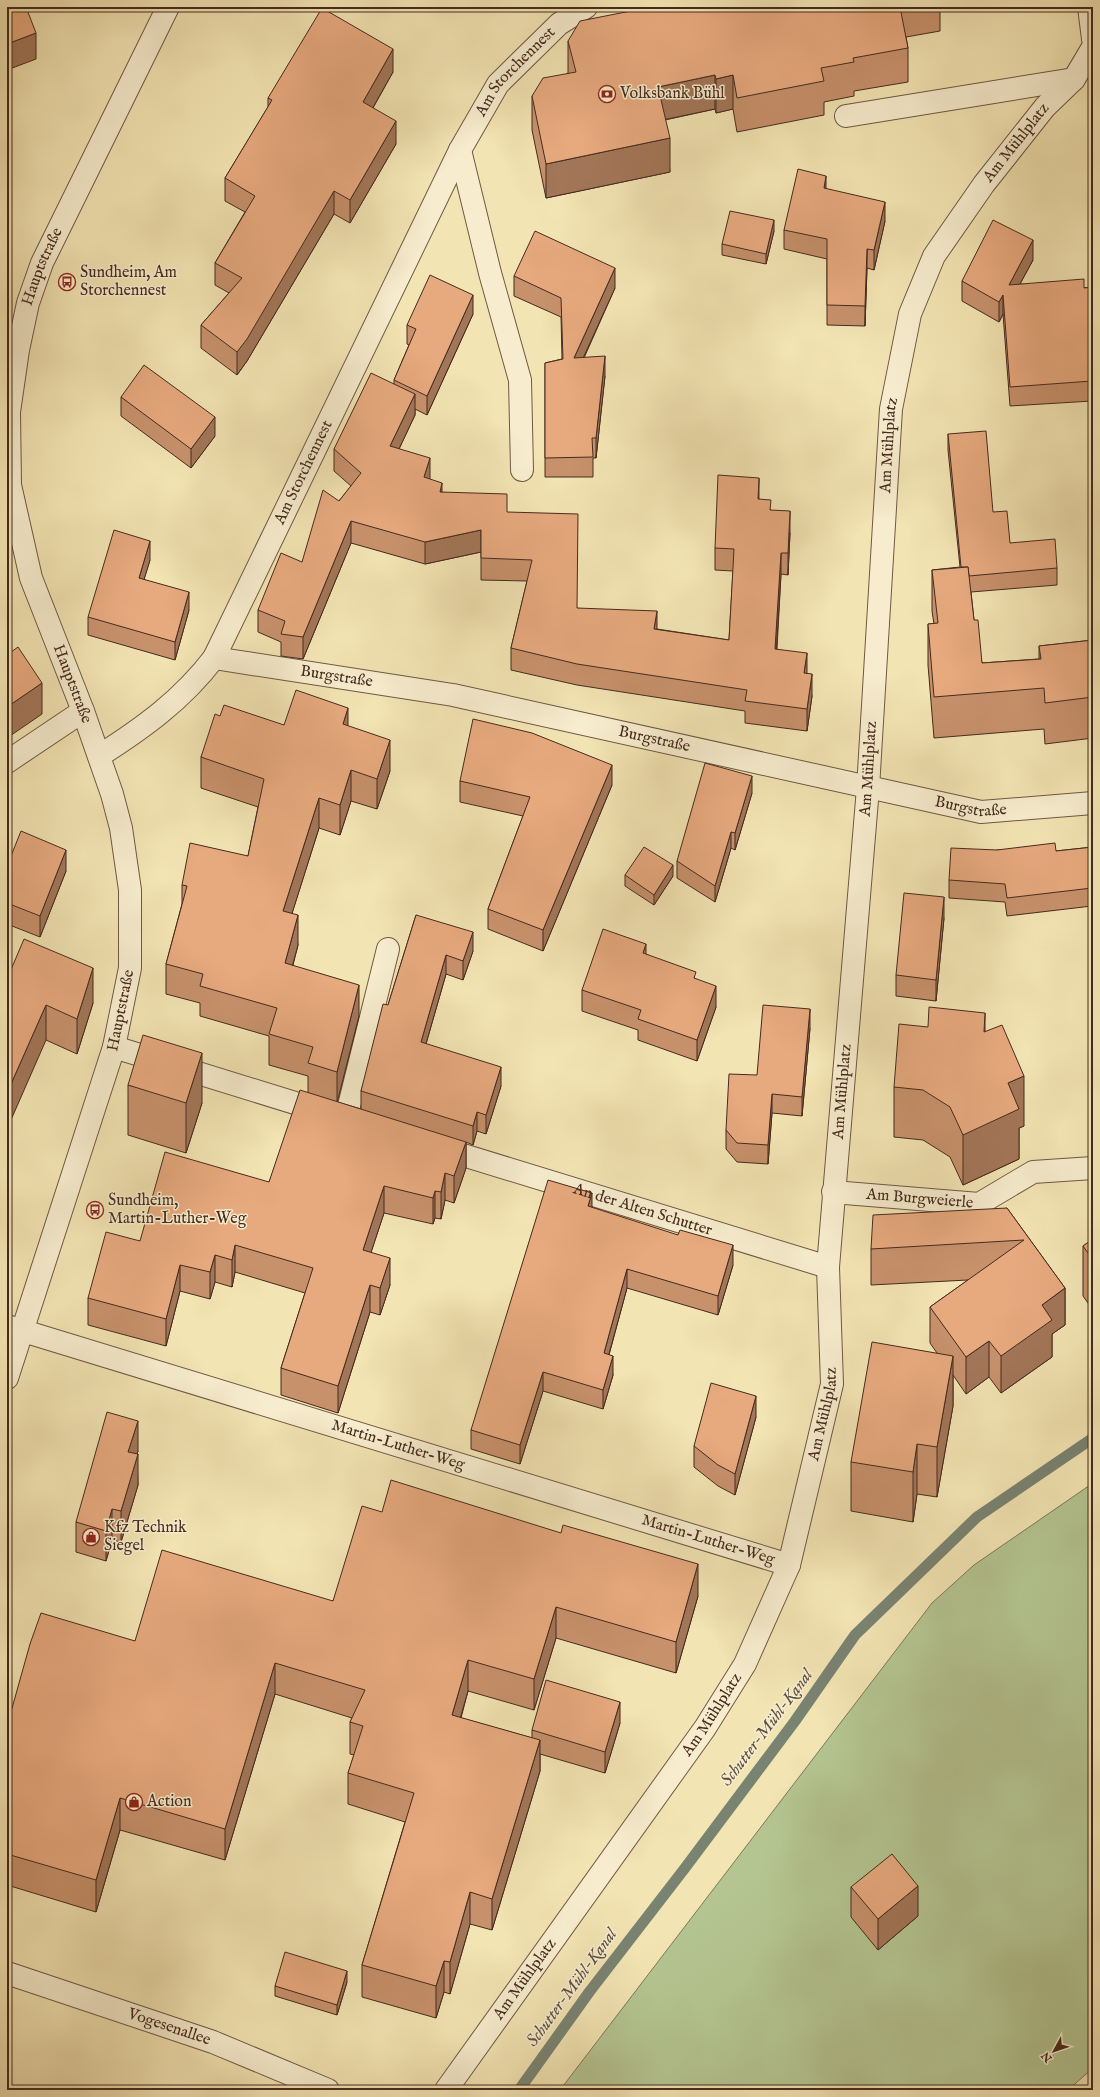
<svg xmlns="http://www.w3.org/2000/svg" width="1100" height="2097" viewBox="0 0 1100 2097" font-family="'IM FELL English',serif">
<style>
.green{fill:#b4c591;stroke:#7c7858}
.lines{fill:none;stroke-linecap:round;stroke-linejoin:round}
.stream{stroke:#798372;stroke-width:11}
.minor-casing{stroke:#705844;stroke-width:24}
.minor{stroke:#f7edce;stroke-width:22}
.wall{fill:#c7916c;stroke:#452a1f}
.shaded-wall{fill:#a27658;stroke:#452a1f}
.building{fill:#e7a97e;stroke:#452a1f}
.labels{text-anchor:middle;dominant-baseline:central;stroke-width:3;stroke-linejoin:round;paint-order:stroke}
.street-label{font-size:16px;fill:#452a1f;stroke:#f7edce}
.poi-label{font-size:16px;fill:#452a1f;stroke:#f7edce;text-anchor:start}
.water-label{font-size:17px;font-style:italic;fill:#5b4f42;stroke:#f7edce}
</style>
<rect width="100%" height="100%" fill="#f3e4b3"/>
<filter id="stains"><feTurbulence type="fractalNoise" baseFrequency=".005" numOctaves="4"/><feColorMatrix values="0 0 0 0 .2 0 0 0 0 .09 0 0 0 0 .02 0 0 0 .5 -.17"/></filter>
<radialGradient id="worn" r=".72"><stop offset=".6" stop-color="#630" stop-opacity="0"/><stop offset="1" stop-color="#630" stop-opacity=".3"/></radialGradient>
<path class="green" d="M1093,1483V2068L1068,2090H560L932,1603L974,1565Z"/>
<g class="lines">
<path class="stream" d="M519,2090L590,1991L685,1868L795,1721L855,1635L977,1517L1093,1438"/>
<g class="minor-casing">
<g id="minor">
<path d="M1089,7L1093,39"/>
<path d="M846,116L1074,79"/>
<path d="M460,150L490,273L520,380L522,470"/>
<path id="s1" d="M214,658L453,695L981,812L1093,803"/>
<path id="s2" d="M99,756C143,728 182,700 214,658L460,150L498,84L559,24L586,7"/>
<path d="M7,762L83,711"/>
<path d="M114,1047L324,1112"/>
<path d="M346,1118L388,949"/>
<path id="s3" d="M437,1147L828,1267"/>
<path id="s4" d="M833,1192L979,1204L1033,1172L1093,1168"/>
<path id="s5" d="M7,1326L789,1565"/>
<path id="s6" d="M7,1378L114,1047L130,968V890L121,828L112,794L83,711L31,578L10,485L9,412L18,350L28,303L42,263L168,7"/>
<path id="s7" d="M7,1973L213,2042L328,2090"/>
<path id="s8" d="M446,2090L705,1728L745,1664L789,1565L832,1384L828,1267L868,788L891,409L910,314L934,256L984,184L1045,107L1074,79L1093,47"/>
</g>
</g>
<use href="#minor" class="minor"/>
</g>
<g class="wall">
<path d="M651,7H940V31L906,37L908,48V82L854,91V96L824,102V115L737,132L733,109L716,113L715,109L665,120L670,172L546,198L532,130V96L568,73V41Z"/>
<path d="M393,72L373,108L396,144L350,223L334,214L247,361L237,375L201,348V325L229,293L215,285V263L245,212L225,201V178L268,107V98Z"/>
<path d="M826,189L885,221L874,270L867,268L865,326L827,325V259L784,249V230Z"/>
<path d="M774,231L766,264L722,255V244Z"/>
<path d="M1033,260L1020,284L1084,288L1093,287V376H1091L1092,401L1010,406L1003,314L999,322L962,301V281Z"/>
<path d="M514,276L615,288L584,358L605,376L596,458H593V477H545V363L562,359L561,317L514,296Z"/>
<path d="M473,314L427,415L415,409V415L399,449L442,492L507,512L577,608L657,629L729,640L733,571L715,570V548L759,499L771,510L790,533L788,575L781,574L777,649L807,673L812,696L807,731L745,723V711L577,685L511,670V648L527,581L481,580V552L425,564L351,543L303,659L281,656V642L258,632V610L302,562L339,501L351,486L334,471V449L394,384V380L409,345L407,344V325Z"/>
<path d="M121,397L215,436L191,468L121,416Z"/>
<path d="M948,434L993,512L1010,543L1057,568V585L971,592L974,620L982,663L1039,659V646L1093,640V738L1045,744L1044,729L934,738L928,665V624H934L932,611V570L960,567L948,450Z"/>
<path d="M150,560L144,579L189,610L175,660L88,635V617Z"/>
<path d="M220,716L284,725L348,726L390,771L377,809L351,801L340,835L319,828L292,913L298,945L293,965L359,1016L337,1102L361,1109V1091L388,1005L416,915L473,951L463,980L446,974L426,1044L501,1086L486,1134L477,1131L473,1145L466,1142V1168L454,1203L445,1200L441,1219L435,1218L433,1224L384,1213L371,1252L390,1285L380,1315L370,1312L338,1413L281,1395V1368L305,1293L235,1272L232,1287L215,1282L210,1299L180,1291L166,1346L88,1325V1298L140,1241L269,1182L308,1093V1076L269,1065V1036L200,1016V1003L166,994V964L182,904V885L248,856L258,807L201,788V757Z"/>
<path d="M460,781L612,785L543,951L488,929V909L523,816L460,802Z"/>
<path d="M752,793L735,850L731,848L715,902L677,878V861Z"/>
<path d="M1093,847V908L1092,906L1007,916L1005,902L949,898V880L997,850L1056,851Z"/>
<path d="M7,866L66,871L40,937L7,924Z"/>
<path d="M625,875L673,876L654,905L625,886Z"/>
<path d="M944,918L936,1001L896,996V975Z"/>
<path d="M646,954L696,979L716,1007L697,1061L638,1040V1030L582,1011V990Z"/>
<path d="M7,979L93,1003L77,1054L46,1040Z"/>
<path d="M810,1028L802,1116L772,1113L768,1164L737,1162L726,1149V1130L757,1075Z"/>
<path d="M985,1032L1024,1126L1019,1128V1159L963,1185L950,1157L923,1140L894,1137V1087Z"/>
<path d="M128,1085L202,1103L186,1153L128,1135Z"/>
<path d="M592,1208L733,1265L718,1315L627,1288L609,1355L613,1375L603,1409L543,1391L520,1464L471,1449V1430Z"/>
<path d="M1007,1208L1065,1288V1325L1052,1334V1357L1001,1393L989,1377L966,1394L953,1375V1406L937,1497L917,1494L913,1522L851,1511V1462L937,1353L930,1343V1307L968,1280L871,1285V1249Z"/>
<path d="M1093,1239V1310L1083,1296V1246Z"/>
<path d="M756,1417L735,1495L718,1486L694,1467V1446Z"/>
<path d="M138,1451L137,1454L138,1485L121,1542L112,1540L106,1561L76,1552V1522Z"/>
<path d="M382,1512L698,1596L676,1673L556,1638L534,1710L468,1691L461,1718L532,1738V1730L620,1723L605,1773L540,1754V1771L492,1930L470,1924L450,1994L444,1992L436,2018L362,1997V1965L405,1822L348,1804V1773L354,1755L350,1754V1722L352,1718L275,1694L225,1860L120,1830L96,1912L7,1885V1726L135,1641L333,1601Z"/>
<path d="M851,1887L918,1916L878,1950L851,1917Z"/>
<path d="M347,1982L337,2015L275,1996V1986Z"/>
</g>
<g class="shaded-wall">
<path d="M36,33V59L7,70V44Z"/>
<path d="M393,49V72L363,125V102Z"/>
<path d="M715,75V109L658,121V87Z"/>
<path d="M733,75V109L716,113V79Z"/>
<path d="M396,121V144L350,223V200Z"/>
<path d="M670,138V172L546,198V164Z"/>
<path d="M826,176V195L824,188Z"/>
<path d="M334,191V214L247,361L237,375V352Z"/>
<path d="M885,202V221L874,270V250Z"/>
<path d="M774,220V231L766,264V254Z"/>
<path d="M1033,240V260L1009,304V285Z"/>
<path d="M867,249V268L865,326V306Z"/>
<path d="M615,268V288L574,378V358Z"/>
<path d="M473,295V314L427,415V396Z"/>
<path d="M1003,295V314L999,322V302Z"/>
<path d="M605,356V376L596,458V438Z"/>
<path d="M415,394V415L390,468V446Z"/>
<path d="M215,417V436L191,468V449Z"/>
<path d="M430,458V480L424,477Z"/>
<path d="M759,478V500L758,499Z"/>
<path d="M442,483V505L440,492Z"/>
<path d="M790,511V533L788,575V553Z"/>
<path d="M351,521V543L303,659V637Z"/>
<path d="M481,530V552L425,564V542Z"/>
<path d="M150,541V560L139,596V578Z"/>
<path d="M781,553V574L775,670V649Z"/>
<path d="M189,592V610L175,660V642Z"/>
<path d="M657,611V633L654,629Z"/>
<path d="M807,653V675L804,673Z"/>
<path d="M812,674V696L807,731V709Z"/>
<path d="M42,683V714L7,738V707Z"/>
<path d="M348,708V738L343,724Z"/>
<path d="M390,740V771L377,809V779Z"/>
<path d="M612,765V785L543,951V930Z"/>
<path d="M351,770V801L340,835V805Z"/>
<path d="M752,776V793L735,850V833Z"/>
<path d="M319,798V828L283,942V911Z"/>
<path d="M731,832V848L715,902V886Z"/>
<path d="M66,850V871L40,937V916Z"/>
<path d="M673,865V876L654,905V895Z"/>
<path d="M944,897V918L936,1001V980Z"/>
<path d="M298,915V945L285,993V963Z"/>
<path d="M473,932V951L463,980V961Z"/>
<path d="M646,944V965L643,953Z"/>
<path d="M446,955V974L421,1061V1042Z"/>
<path d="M93,968V1003L77,1054V1019Z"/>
<path d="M359,985V1016L337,1103V1072Z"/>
<path d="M716,986V1007L697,1061V1040Z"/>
<path d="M46,1005V1040L7,1129V1093Z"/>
<path d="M810,1009V1028L802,1116V1097Z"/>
<path d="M985,1013V1063L984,1032Z"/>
<path d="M202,1053V1103L186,1153V1103Z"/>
<path d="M501,1067V1086L486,1134V1115Z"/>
<path d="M1024,1076V1126L1019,1128V1159L963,1185V1135L1008,1083Z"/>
<path d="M772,1094V1113L768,1164V1145Z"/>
<path d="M477,1112V1131L473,1145V1126Z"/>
<path d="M466,1142V1168L454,1203V1176Z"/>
<path d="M445,1173V1200L441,1219V1192Z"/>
<path d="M384,1186V1213L363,1277V1250Z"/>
<path d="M435,1191V1218L433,1224V1198Z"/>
<path d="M592,1193V1212L588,1206Z"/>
<path d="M235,1245V1272L232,1287V1260Z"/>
<path d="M733,1245V1265L718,1315V1296Z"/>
<path d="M215,1255V1282L210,1299V1272Z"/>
<path d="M390,1258V1285L380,1315V1288Z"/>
<path d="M180,1265V1291L166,1346V1319Z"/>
<path d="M627,1269V1288L604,1372V1353Z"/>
<path d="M370,1285V1312L338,1413V1386Z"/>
<path d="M1065,1288V1325L1052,1334V1357L1001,1393V1356L1042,1305Z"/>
<path d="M989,1341V1377L966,1394V1357Z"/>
<path d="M613,1356V1375L603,1409V1390Z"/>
<path d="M953,1356V1406L937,1497V1447Z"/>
<path d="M543,1372V1391L520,1464V1445Z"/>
<path d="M756,1396V1417L735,1495V1474Z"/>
<path d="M138,1421V1451L128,1482V1452Z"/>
<path d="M917,1444V1494L913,1522V1472Z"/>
<path d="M138,1454V1485L121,1542V1511Z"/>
<path d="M112,1509V1540L106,1561V1531Z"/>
<path d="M698,1564V1596L676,1673V1642Z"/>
<path d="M556,1607V1638L534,1710V1679Z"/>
<path d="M468,1660V1691L452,1747V1715Z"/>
<path d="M275,1663V1694L225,1860V1829Z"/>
<path d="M620,1702V1723L605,1773V1752Z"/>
<path d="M540,1740V1771L492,1930V1899Z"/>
<path d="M120,1798V1830L96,1912V1880Z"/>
<path d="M918,1886V1916L878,1950V1919Z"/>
<path d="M470,1892V1924L450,1994V1962Z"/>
<path d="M444,1961V1992L436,2018V1986Z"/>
<path d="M347,1971V1982L337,2015V2005Z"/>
</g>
<g class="building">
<path d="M7,7H26L36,33L7,44Z"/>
<path d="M651,7H900L908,48L853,58L854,62L821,68L824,81L737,98L733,75L716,79L715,75L658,87L670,138L546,164L532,96L543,78L576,72L568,41L580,21Z"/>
<path d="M322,8L393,49L363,102L396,121L350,200L334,191L247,339L237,352L201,325L242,278L215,263L255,196L225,178L272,100L268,98Z"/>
<path d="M798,169L826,176L824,188L885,202L874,250L867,249L865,306L827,305V239L784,230Z"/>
<path d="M730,211L774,220L766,254L722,244Z"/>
<path d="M993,220L1033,240L1009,285L1084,279V288L1093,287V357H1090L1092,381L1010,387L1003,295L999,302L962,281Z"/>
<path d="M535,231L615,268L574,358L605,356L596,438H592L593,457L545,458V363L563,359L561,298L514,276Z"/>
<path d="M430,275L473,295L427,396L394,380L416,329L407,325Z"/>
<path d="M144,365L215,417L191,449L121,397Z"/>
<path d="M371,373L415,394L390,446L430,458L424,477L442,483L440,492L507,494V512L578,514L577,608L657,611L654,629L729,640L734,549L715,548L718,475L759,478L758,499L771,500L770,510L790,511L788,553H781L775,649L807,653L804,673L812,674L807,709L745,701L747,690L577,664L511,648L532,560L481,558V530L425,542L351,521L303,637L281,634L285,621L258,610L281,553L302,562L323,490L339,501L361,473L334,449Z"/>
<path d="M986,431L993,512L1007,511L1010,543L1055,539L1057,568L969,576L968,567H961L948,434Z"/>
<path d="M114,530L150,541L139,578L189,592L175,642L88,617Z"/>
<path d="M968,567L974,620H978L982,663L1041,659L1039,646L1093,640V671H1091L1093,686V697L1045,703L1044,688L934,697L928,624L938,623L932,570Z"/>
<path d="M18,647L42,683L7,707V655Z"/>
<path d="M296,690L348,708L343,724L390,740L377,779L351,770L340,805L319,798L283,911L298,915L285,963L359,985L337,1072L308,1063L313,1047L269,1034L277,1008L200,986L203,974L166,964L187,886L182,885L190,843L248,856L264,779L201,757L215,714L220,716L224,705L284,725Z"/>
<path d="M473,719L532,733L612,765L543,930L488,909L530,797L460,781Z"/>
<path d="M705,763L752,776L735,833L731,832L715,886L677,861Z"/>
<path d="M21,831L66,850L40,916L7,903V866Z"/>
<path d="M1055,843L1056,851L1093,847V890L1092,888L1007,898L1005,884L949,880L951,848L997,850Z"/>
<path d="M644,847L673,865L654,895L625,875Z"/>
<path d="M904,893L944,897L936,980L896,975Z"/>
<path d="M416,915L473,932L463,961L446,955L421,1042L501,1067L486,1115L477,1112L473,1126L361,1091L383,1004L388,1005Z"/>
<path d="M603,929L646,944L643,953L696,972L694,978L716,986L697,1040L638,1019L641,1010L582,990Z"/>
<path d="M24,939L93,968L77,1019L46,1005L7,1093V979Z"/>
<path d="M763,1005L810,1009L802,1097L772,1094L768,1145L737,1143L726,1130L729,1074L757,1075Z"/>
<path d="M929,1007L985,1013L984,1032L1002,1025L1024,1076L1008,1083L1019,1109L963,1135L950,1107L923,1090L894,1087L899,1024L928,1027Z"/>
<path d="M143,1035L202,1053L186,1103L128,1085Z"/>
<path d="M300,1090L466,1142L454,1176L445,1173L441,1192L435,1191L433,1198L384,1186L363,1250L390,1258L380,1288L370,1285L338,1386L281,1368L313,1268L235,1245L232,1260L215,1255L210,1272L180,1265L166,1319L88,1298L106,1232L140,1241L165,1152L269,1182Z"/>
<path d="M548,1180L592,1193L588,1206L678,1235L680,1230L733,1245L718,1296L627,1269L604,1353L613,1356L603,1390L543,1372L520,1445L471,1430Z"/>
<path d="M1007,1208L1065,1288L1042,1305L1052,1320L1001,1356L989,1341L966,1357L930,1307L1024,1240L871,1249L873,1215Z"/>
<path d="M1093,1239V1260L1083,1246Z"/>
<path d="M872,1342L953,1356L937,1447L917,1444L913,1472L851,1462Z"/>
<path d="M711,1383L756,1396L735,1474L718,1465L694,1446Z"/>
<path d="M107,1412L138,1421L128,1452L138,1454L121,1511L112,1509L106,1531L76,1522Z"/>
<path d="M391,1480L561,1533L563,1525L698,1564L676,1642L556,1607L534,1679L468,1660L452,1715L540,1740L492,1899L470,1892L450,1962L444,1961L436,1986L362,1965L414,1793L348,1773L363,1726L350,1722L365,1690L275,1663L225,1829L120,1798L96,1880L7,1854V1726L30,1644L41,1613L135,1641L162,1550L333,1601L362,1506L382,1512Z"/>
<path d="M546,1680L620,1702L605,1752L532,1730Z"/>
<path d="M892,1854L918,1886L878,1919L851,1887Z"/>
<path d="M285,1952L347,1971L337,2005L275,1986Z"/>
</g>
<defs>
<g id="bank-ring" transform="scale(0.9)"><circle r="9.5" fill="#f7edce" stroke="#8f2418" stroke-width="1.5"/><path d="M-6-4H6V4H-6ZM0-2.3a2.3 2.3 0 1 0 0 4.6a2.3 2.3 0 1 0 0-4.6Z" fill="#8f2418"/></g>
<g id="bus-ring" transform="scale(0.9)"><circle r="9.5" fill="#f7edce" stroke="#8f2418" stroke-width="1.5"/><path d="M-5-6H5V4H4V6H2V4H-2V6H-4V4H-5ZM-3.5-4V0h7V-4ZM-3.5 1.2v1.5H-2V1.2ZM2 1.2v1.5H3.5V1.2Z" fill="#8f2418"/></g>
<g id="shop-ring" transform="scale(0.9)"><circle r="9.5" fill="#f7edce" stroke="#8f2418" stroke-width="1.5"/><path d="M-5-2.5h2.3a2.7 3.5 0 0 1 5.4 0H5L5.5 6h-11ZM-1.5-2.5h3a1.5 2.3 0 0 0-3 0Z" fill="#8f2418"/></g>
</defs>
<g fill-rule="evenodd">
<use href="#bank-ring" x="607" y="94"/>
<use href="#bus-ring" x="67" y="282"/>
<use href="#bus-ring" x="95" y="1210"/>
<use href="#shop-ring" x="91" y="1537"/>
<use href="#shop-ring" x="134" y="1802"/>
</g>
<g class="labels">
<g class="street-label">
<text stroke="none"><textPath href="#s2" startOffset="813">Am Storchennest</textPath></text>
<text stroke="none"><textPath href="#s8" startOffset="2092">Am Mühlplatz</textPath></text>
<text stroke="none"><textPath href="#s6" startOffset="1153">Hauptstraße</textPath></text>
<text stroke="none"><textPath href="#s8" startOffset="1756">Am Mühlplatz</textPath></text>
<text stroke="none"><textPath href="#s2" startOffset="358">Am Storchennest</textPath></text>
<text stroke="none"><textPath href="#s1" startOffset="124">Burgstraße</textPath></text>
<text transform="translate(72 684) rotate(69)">Hauptstraße</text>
<text stroke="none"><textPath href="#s1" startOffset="448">Burgstraße</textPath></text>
<text stroke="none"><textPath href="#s8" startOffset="1432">Am Mühlplatz</textPath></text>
<text stroke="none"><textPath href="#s1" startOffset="772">Burgstraße</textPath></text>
<text stroke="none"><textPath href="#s6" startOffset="385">Hauptstraße</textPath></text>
<text stroke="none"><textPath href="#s8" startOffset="1108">Am Mühlplatz</textPath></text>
<text stroke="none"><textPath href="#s4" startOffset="87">Am Burgweierle</textPath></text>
<text stroke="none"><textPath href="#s3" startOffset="215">An der Alten Schutter</textPath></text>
<text stroke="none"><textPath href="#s8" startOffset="784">Am Mühlplatz</textPath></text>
<text stroke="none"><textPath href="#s5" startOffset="409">Martin-Luther-Weg</textPath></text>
<text stroke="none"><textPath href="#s5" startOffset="733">Martin-Luther-Weg</textPath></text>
<text stroke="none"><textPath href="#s8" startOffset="460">Am Mühlplatz</textPath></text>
<text stroke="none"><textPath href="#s8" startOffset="136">Am Mühlplatz</textPath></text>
<text stroke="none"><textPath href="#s7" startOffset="171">Vogesenallee</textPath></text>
</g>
<g class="poi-label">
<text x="620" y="94">Volksbank Bühl</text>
<text x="80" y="273">Sundheim, Am<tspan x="80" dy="18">Storchennest</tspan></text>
<text x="108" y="1201">Sundheim,<tspan x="108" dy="18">Martin-Luther-Weg</tspan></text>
<text x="104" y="1528">Kfz Technik<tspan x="104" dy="18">Siegel</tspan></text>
<text x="147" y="1802">Action</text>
</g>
<g class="water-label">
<text transform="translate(767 1728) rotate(-53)">Schutter-Mühl-Kanal</text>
<text transform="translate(572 1988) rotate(-54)">Schutter-Mühl-Kanal</text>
</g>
</g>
<rect width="1100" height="2097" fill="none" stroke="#f3e4b3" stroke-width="24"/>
<rect x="8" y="8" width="1084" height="2081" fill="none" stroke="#452a1f" stroke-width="2"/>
<rect x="12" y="12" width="1076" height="2073" fill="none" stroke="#452a1f"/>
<g transform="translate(1054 2051) rotate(230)" stroke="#f7edce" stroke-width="3" paint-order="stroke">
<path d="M0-3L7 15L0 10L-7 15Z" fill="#452a1f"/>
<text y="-6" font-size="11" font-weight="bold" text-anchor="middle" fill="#452a1f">N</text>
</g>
<rect width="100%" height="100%" filter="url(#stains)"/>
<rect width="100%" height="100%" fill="url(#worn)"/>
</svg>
